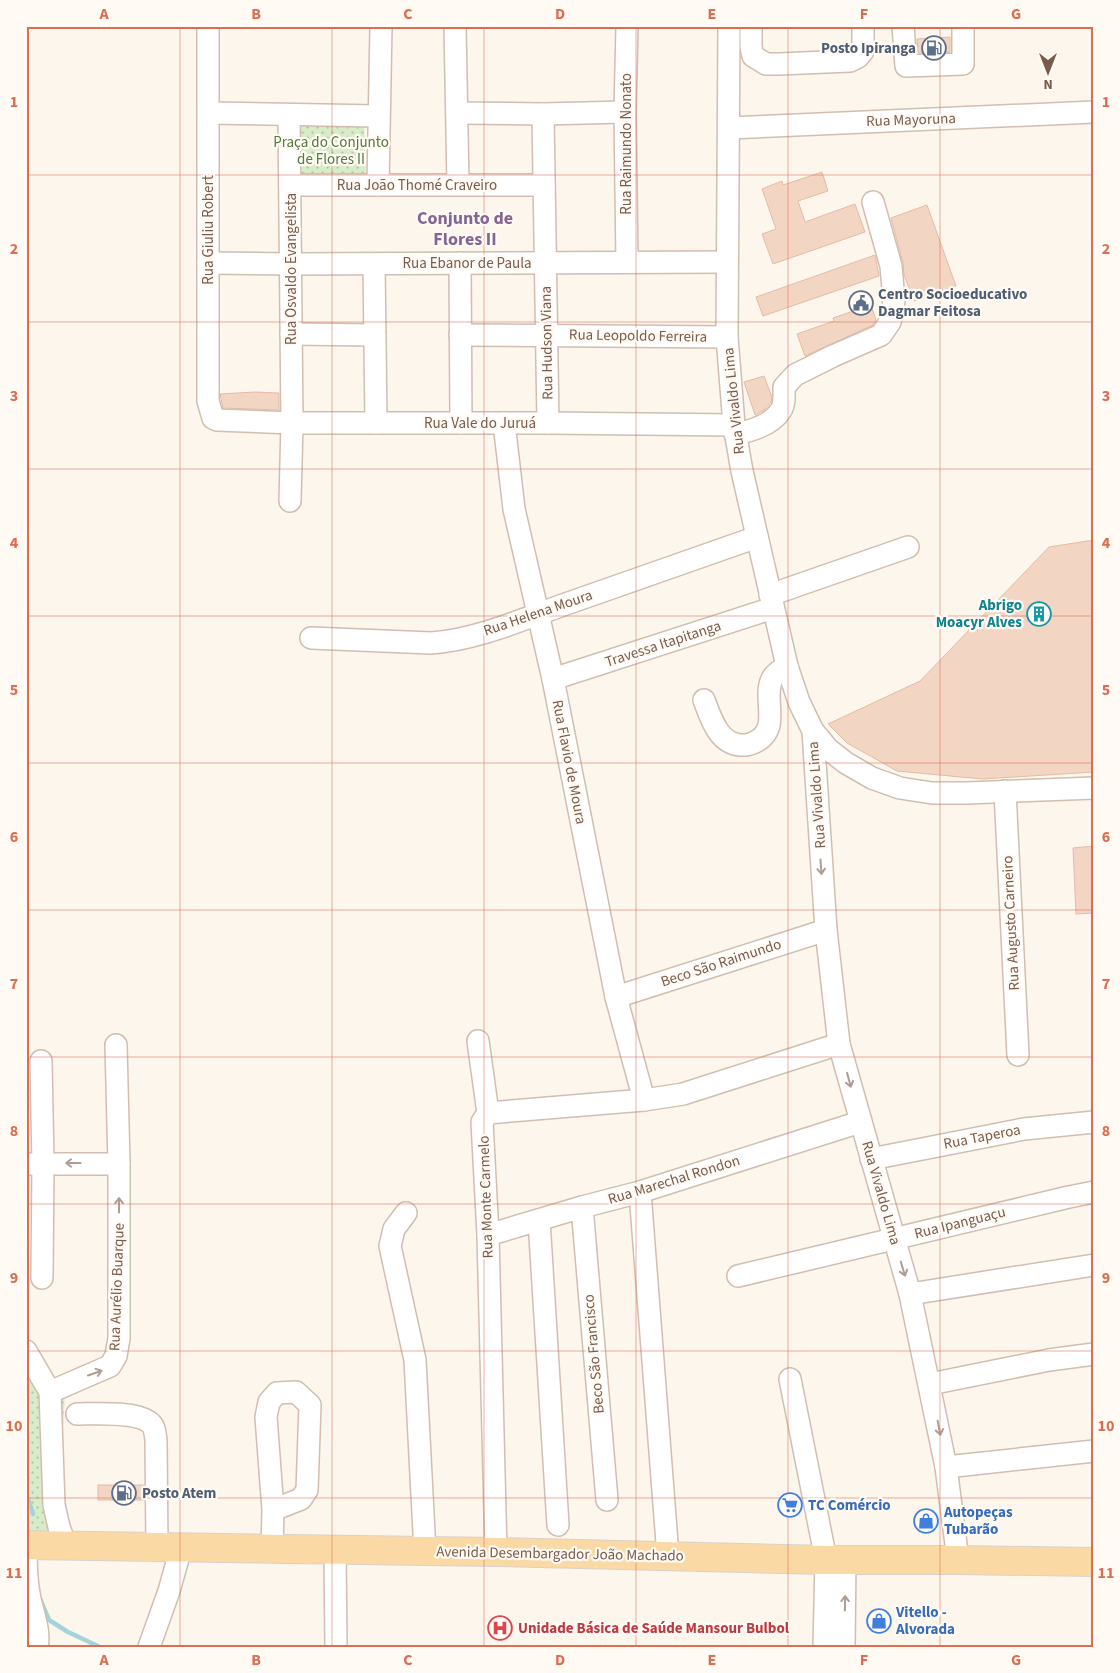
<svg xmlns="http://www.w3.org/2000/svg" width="1120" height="1673" viewBox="0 0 1120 1673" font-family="'Source Sans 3',sans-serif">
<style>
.park{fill:url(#park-dots)}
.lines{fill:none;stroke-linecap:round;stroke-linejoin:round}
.stream{stroke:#a5d3da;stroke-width:4.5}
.building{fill:#f3d5c3;stroke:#e6bba3}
.minor-casing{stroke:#d1beb0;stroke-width:24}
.major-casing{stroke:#dad1cd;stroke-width:30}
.minor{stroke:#fff;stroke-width:21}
.major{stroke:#fbd9a5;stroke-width:28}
.oneway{stroke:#af9d94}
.grid{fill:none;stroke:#dc6d51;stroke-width:1;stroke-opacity:0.55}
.labels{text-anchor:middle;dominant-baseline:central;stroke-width:4.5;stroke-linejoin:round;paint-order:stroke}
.service-label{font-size:15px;font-weight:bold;fill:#4e5e75;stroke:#fffaf3;text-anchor:start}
.street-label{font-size:15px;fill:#7a5c4d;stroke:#fffaf3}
.park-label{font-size:15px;fill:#537a41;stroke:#fffaf3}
.culture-label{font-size:15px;font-weight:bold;fill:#0d838f;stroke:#fffaf3;text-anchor:end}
.shop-label{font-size:15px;font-weight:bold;fill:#366cbe;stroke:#fffaf3;text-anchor:start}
.health-label{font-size:15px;font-weight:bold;fill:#be3a42;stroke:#fffaf3;text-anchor:start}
.quarter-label{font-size:18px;font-weight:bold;fill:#846695;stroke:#fffaf3}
.neatline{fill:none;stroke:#dc6d51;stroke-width:2}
.grid-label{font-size:16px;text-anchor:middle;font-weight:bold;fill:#dc6d51}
</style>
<defs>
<pattern id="park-dots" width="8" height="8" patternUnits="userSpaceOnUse" patternTransform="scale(1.25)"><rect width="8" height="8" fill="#d8ecc9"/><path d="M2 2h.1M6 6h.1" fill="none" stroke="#b4c2a5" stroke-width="1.8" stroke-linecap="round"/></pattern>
</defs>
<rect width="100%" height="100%" fill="#fdf6ec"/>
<g class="park">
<path d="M296,119H364L366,181H298Z"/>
<path d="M26,1337L50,1379L65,1392L62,1449L63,1535H26Z"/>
</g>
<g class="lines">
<g class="stream">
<path d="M26,1493L33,1514"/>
<path d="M40,1599L49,1620L68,1632L100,1647"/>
</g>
</g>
<g class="building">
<path d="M950,37V52L918,53L917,39Z"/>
<path d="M822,172L828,191L798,201L805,222L855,204L865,232L773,264L762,234L776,229L762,189L782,181L783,185Z"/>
<path d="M927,205L956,286L914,301L904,275L903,263L891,218Z"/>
<path d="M875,255L879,276L763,316L756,297Z"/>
<path d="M871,305L876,320L873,325L805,356L797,334L834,321L833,318Z"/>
<path d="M764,376L772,397L771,402L764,410L755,415L744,382Z"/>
<path d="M255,392L279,393V410L223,408L220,394Z"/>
<path d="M1094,540V772L982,779L897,771L847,743L828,724L920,681L1049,547Z"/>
<path d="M1094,846V913L1076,914L1073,848Z"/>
<rect x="98" y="1485" width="46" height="15"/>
</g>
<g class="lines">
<g class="minor-casing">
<g id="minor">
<path d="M208,26V401L213,418L217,420L292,423H548L734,425"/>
<path d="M455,26L458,184"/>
<path d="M627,26L625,112L627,262"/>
<path d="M729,26L727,337L734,425L742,471L787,666L799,702L813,731L826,930L839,1044L910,1294L946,1467L958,1560"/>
<path d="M751,26V47L753,56L766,64H779L850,61L858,57L863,51V26"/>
<path d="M903,26L906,66L963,64V26"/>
<path d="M209,113L378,116"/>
<path d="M457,113L543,114L625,112"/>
<path d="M543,114L548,423"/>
<path d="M289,115L292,423L290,501"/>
<path d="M729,128L1094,112"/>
<path d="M290,185H544"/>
<path d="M378,185L381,26"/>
<path d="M208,263L291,264L727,262"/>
<path d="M460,263L461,423"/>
<path d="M374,264L376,423"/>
<path d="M291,334L375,335"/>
<path d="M460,335L727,337"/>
<path d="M504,423L514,509L553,679L616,997L644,1100"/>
<path d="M735,434C751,431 772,425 781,410C785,404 784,394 784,387L795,375L833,356L881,335L890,322L894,301L891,266L873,202"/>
<path d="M770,595L908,547"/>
<path d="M311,638L431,643C475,640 521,620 563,605C627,582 692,560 757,537"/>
<path d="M553,679L773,608"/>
<path d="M704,700C711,718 718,743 740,745C747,745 749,745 755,742C782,729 762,699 772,679C775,673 781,670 787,666"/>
<path d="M813,731L828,749L846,763L872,778L900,788L932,793H967L1094,788"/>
<path d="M1005,791L1018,1055"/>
<path d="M616,997L826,930"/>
<path d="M478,1041L488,1113"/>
<path d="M41,1061L43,1163L42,1278"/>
<path d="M871,1159L1024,1129L1094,1122"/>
<path d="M26,1164H119"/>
<path d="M640,1192L668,1556"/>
<path d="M582,1207L607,1500"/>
<path d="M406,1213L394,1229L390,1246L415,1360L425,1552"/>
<path d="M539,1220L558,1525"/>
<path d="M488,1235L582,1207L640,1192L860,1122"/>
<path d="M738,1276L1069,1197L1094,1192"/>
<path d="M910,1294L1094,1265"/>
<path d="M26,1351L50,1392L54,1505L59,1527L66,1546"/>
<path d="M790,1379L826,1560L824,1647"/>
<path d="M930,1384L1049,1360L1094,1354"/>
<path d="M50,1392L110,1366L116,1356L119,1338V1164L116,1045"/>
<path d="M77,1414C95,1414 134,1411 149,1422C155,1426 155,1433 156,1440L157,1548"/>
<path d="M946,1467L1094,1451"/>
<path d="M26,1546C26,1561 26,1577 29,1593C31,1609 41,1630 37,1647"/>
<path d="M272,1550L273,1510L266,1417L269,1402L277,1393L296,1392L310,1405L307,1490L301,1499L273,1510"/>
<path d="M335,1551L336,1647"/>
<path d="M496,1552L488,1235L482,1122L488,1113L644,1100L683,1094L839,1044"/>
<path d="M149,1647L169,1591L181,1548"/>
<path d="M844,1647L845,1560"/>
</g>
</g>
<g class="major-casing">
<path id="major" d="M26,1545L496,1552L826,1560H958L1094,1562"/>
</g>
<use href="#minor" class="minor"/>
<use href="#major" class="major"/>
</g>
<defs><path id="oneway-shaft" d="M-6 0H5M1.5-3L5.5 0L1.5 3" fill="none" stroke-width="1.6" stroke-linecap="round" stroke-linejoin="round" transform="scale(1.25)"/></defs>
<g class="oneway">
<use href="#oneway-shaft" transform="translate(821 867) rotate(86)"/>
<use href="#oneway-shaft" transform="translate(849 1080) rotate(75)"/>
<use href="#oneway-shaft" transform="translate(73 1163) rotate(-180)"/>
<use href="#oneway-shaft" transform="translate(119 1205) rotate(-90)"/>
<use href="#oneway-shaft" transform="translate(903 1269) rotate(73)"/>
<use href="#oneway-shaft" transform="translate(95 1373) rotate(-19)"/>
<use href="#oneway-shaft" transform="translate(939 1428) rotate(79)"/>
<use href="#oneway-shaft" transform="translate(845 1603) rotate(-89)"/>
</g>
<path class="grid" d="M180,26V1647M332,26V1647M484,26V1647M636,26V1647M788,26V1647M940,26V1647M26,175H1094M26,322H1094M26,469H1094M26,616H1094M26,763H1094M26,910H1094M26,1057H1094M26,1204H1094M26,1351H1094M26,1498H1094"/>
<defs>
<g id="fuel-ring" transform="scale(1.25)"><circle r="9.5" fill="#fffaf3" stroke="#5c6f8a" stroke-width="1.5"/><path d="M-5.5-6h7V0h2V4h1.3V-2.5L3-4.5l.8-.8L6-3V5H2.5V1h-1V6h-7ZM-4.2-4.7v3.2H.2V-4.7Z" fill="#5c6f8a"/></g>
<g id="civic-ring" transform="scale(1.25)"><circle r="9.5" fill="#fffaf3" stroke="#5c6f8a" stroke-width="1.5"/><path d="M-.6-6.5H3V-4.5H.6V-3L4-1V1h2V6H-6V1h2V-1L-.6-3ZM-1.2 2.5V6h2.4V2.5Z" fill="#5c6f8a"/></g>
<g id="building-ring" transform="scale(1.25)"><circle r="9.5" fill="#fffaf3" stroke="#0f9aa8" stroke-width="1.5"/><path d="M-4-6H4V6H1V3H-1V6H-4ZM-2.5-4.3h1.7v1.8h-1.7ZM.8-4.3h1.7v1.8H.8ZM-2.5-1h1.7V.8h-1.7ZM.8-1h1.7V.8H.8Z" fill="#0f9aa8"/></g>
<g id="supermarket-ring" transform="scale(1.25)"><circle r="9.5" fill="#fffaf3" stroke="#3f7fe0" stroke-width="1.5"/><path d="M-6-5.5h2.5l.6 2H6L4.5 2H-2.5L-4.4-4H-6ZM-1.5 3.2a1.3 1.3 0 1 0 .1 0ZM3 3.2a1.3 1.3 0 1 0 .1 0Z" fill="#3f7fe0"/></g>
<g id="shop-ring" transform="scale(1.25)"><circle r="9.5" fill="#fffaf3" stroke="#3f7fe0" stroke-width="1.5"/><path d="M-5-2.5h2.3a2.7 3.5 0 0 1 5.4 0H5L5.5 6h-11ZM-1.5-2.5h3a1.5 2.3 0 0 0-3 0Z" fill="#3f7fe0"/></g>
<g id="hospital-ring" transform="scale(1.25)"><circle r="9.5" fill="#fffaf3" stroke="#e0444e" stroke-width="1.5"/><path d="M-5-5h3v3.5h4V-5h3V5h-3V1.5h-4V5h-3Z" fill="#e0444e"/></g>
</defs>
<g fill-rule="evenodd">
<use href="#fuel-ring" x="934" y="48"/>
<use href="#civic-ring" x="861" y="303"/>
<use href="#building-ring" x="1039" y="614"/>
<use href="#fuel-ring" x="124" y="1493"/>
<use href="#supermarket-ring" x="790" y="1505"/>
<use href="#shop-ring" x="926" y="1521"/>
<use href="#shop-ring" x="879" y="1621"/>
<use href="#hospital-ring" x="500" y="1628"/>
</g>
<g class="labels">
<g class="service-label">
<text x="916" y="48" text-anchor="end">Posto Ipiranga</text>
<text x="878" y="294">Centro Socioeducativo<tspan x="878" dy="17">Dagmar Feitosa</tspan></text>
<text x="142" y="1493">Posto Atem</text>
</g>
<g class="street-label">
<text transform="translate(911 120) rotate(-2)">Rua Mayoruna</text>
<text transform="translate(626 144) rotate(-90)">Rua Raimundo Nonato</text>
<text x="417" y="185">Rua João Thomé Craveiro</text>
<text transform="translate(208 230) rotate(-90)">Rua Giuliu Robert</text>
<text x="467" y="263">Rua Ebanor de Paula</text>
<text transform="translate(291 269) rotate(-90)">Rua Osvaldo Evangelista</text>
<text transform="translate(638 336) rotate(1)">Rua Leopoldo Ferreira</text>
<text transform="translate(547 343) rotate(-91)">Rua Hudson Viana</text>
<text transform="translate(734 401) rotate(-96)">Rua Vivaldo Lima</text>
<text x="480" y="423">Rua Vale do Juruá</text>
<text transform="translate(538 613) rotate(-19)">Rua Helena Moura</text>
<text transform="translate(663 644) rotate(-18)">Travessa Itapitanga</text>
<text transform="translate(569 762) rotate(79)">Rua Flavio de Moura</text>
<text transform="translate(817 795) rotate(-94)">Rua Vivaldo Lima</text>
<text transform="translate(1011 923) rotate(-93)">Rua Augusto Carneiro</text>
<text transform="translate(721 963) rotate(-18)">Beco São Raimundo</text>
<text transform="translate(982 1137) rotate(-11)">Rua Taperoa</text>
<text transform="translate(674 1180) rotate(-17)">Rua Marechal Rondon</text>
<text transform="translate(881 1193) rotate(74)">Rua Vivaldo Lima</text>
<text transform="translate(486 1197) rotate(-92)">Rua Monte Carmelo</text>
<text transform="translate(960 1223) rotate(-14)">Rua Ipanguaçu</text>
<text transform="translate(117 1287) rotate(-88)">Rua Aurélio Buarque</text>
<text transform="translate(594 1354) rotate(-95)">Beco São Francisco</text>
<text transform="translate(560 1554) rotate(1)">Avenida Desembargador João Machado</text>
</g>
<g class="park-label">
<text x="331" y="142">Praça do Conjunto<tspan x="331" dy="17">de Flores II</tspan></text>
</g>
<g class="culture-label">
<text x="1022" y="605">Abrigo<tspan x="1022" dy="17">Moacyr Alves</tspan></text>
</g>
<g class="shop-label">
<text x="808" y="1505">TC Comércio</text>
<text x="944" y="1512">Autopeças<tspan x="944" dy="17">Tubarão</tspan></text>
<text x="896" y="1612">Vitello -<tspan x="896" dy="17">Alvorada</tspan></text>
</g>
<g class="health-label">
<text x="518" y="1628">Unidade Básica de Saúde Mansour Bulbol</text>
</g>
<g class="quarter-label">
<text x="465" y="218">Conjunto de<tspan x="465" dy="21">Flores II</tspan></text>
</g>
</g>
<rect width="1120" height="1673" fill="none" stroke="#fffaf3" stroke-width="55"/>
<g transform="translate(1048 72) rotate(180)" stroke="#fffaf3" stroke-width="4" paint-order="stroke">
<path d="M0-4L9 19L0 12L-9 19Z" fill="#7a5c4d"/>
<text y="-8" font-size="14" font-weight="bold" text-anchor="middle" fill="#7a5c4d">N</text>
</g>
<rect x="28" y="28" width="1064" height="1618" class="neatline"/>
<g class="grid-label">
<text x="104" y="19">A</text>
<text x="256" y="19">B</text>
<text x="408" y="19">C</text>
<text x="560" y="19">D</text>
<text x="712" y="19">E</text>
<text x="864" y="19">F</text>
<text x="1016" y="19">G</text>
<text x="14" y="107">1</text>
<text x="1106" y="107">1</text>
<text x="14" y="254">2</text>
<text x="1106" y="254">2</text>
<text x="14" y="401">3</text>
<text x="1106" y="401">3</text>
<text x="14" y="548">4</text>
<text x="1106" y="548">4</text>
<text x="14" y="695">5</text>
<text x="1106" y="695">5</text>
<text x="14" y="842">6</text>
<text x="1106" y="842">6</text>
<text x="14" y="989">7</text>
<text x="1106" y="989">7</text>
<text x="14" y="1136">8</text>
<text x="1106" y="1136">8</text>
<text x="14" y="1283">9</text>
<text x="1106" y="1283">9</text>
<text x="14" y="1431">10</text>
<text x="1106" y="1431">10</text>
<text x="14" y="1578">11</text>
<text x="1106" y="1578">11</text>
<text x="104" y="1665">A</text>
<text x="256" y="1665">B</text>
<text x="408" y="1665">C</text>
<text x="560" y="1665">D</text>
<text x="712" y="1665">E</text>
<text x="864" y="1665">F</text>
<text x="1016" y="1665">G</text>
</g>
</svg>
